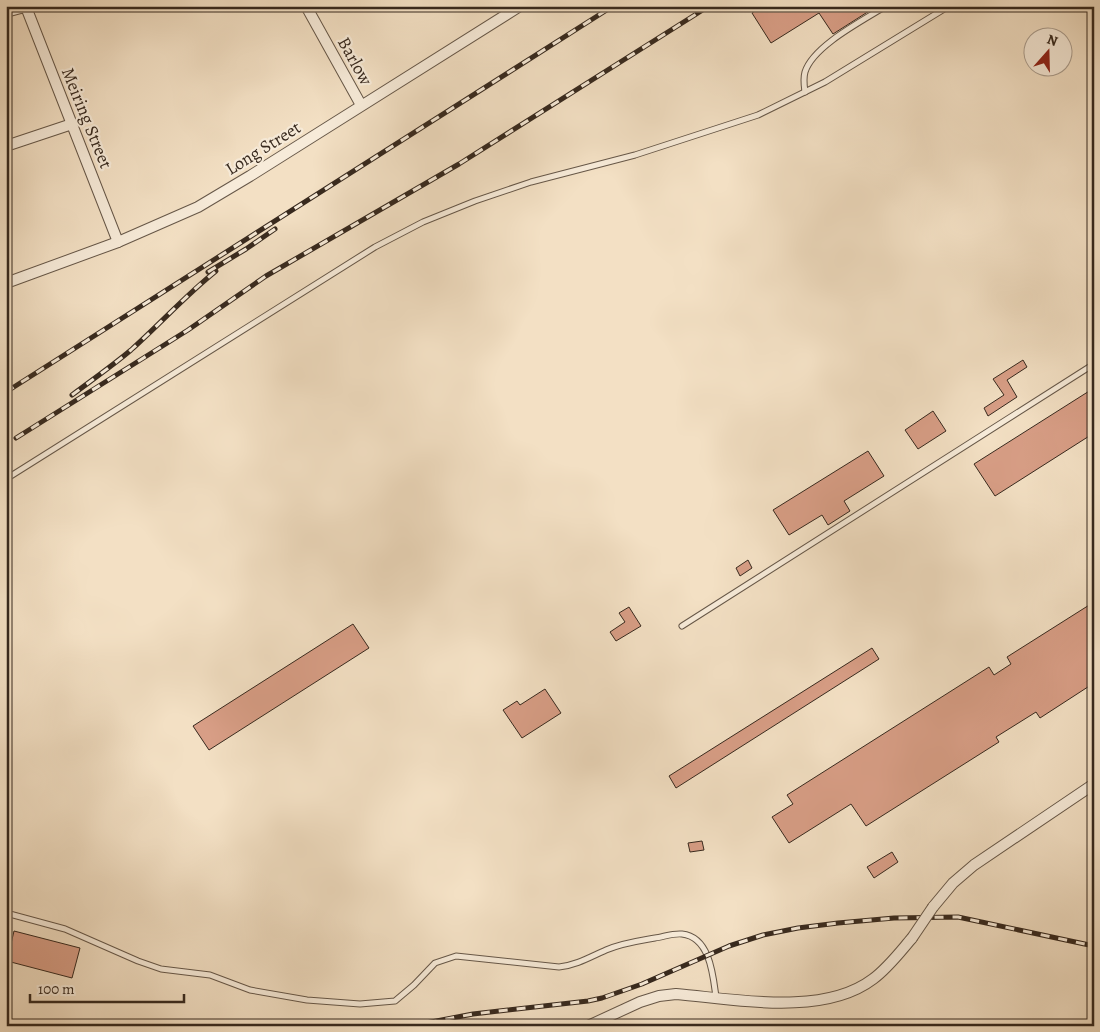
<svg xmlns="http://www.w3.org/2000/svg" width="1100" height="1032" viewBox="0 0 1100 1032" font-family="Alegreya,serif">
<style>
.building{fill:#d89e86;stroke:#37291e}
.lines{fill:none;stroke-linecap:round;stroke-linejoin:round}
.lane-casing{stroke:#665748;stroke-width:7}
.street-casing{stroke:#665748;stroke-width:12}
.lane{stroke:#f7ebd9;stroke-width:5}
.street{stroke:#f7ebd9;stroke-width:10}
.rail-casing{stroke:#37291e;stroke-width:5}
.rail{stroke:#f7ebd9;stroke-width:3;stroke-dasharray:9;stroke-linecap:butt}
.street-bridge-casing{stroke:#665748;stroke-width:12;stroke-linecap:butt}
.street-bridge{stroke:#f7ebd9;stroke-width:10}
.labels{text-anchor:middle;dominant-baseline:central;stroke-width:4.5;stroke-linejoin:round;paint-order:stroke}
.street-label{font-size:18px;fill:#37291e;stroke:#f7ebd9}
</style>
<rect width="100%" height="100%" fill="#f3e0c4"/>
<filter id="stains"><feTurbulence type="fractalNoise" baseFrequency=".004" numOctaves="4"/><feColorMatrix values="0 0 0 0 .2 0 0 0 0 .09 0 0 0 0 .02 0 0 0 .5 -.17"/></filter>
<radialGradient id="worn" r=".72"><stop offset=".6" stop-color="#630" stop-opacity="0"/><stop offset="1" stop-color="#630" stop-opacity=".3"/></radialGradient>
<g class="building">
<path d="M762,6H877L833,34L819,13L771,43L752,13Z"/>
<path d="M1023,360L1027,367L1007,380L1017,397L988,416L984,408L1004,395L993,379Z"/>
<path d="M1094,388V433L995,496L974,464Z"/>
<path d="M933,411L946,431L918,449L905,430Z"/>
<path d="M868,451L884,476L844,501L850,511L828,525L822,515L789,535L773,510Z"/>
<path d="M748,560L752,568L740,576L736,568Z"/>
<path d="M1094,602V683L1040,718L1036,712L996,737L999,742L866,826L851,804L789,843L772,817L793,804L787,795L989,667L994,675L1011,664L1007,657Z"/>
<path d="M629,607L641,626L616,641L610,632L625,622L619,613Z"/>
<path d="M353,624L369,648L209,750L193,726Z"/>
<path d="M872,648L879,659L676,788L669,776Z"/>
<path d="M545,689L561,713L522,738L503,710L517,701L520,705Z"/>
<path d="M702,841L704,850L690,852L688,843Z"/>
<path d="M892,852L898,862L874,878L867,867Z"/>
<path d="M14,931L80,948L72,978L7,961Z"/>
</g>
<g class="lines">
<g class="lane-casing">
<g id="lane">
<path d="M805,92C804,85 803,79 805,72C813,46 862,21 886,6"/>
<path d="M6,479L375,247L423,222L475,201L531,182L635,155L758,115L825,82L949,6"/>
<path d="M682,626L1094,364"/>
<path d="M6,913L65,929L138,961L161,969L210,975L250,990L307,1000L360,1004L395,1001L414,985L435,963L456,956L559,967C577,965 590,957 606,950C622,943 638,941 655,938C663,937 673,933 682,934C710,937 713,975 716,997"/>
</g>
</g>
<g class="street-casing">
<g id="street">
<path d="M306,6L361,105"/>
<path d="M26,7L118,242"/>
<path d="M6,12L28,6"/>
<path d="M6,146L72,124"/>
<path d="M6,283L118,242L198,207L250,176L520,6"/>
<path d="M933,907L953,883L974,865L1094,784"/>
<path d="M588,1026L640,1002L659,996L676,994C735,999 823,1017 873,979C888,968 900,952 912,938"/>
</g>
</g>
<use href="#lane" class="lane"/>
<use href="#street" class="street"/>
<g class="rail-casing">
<g id="rail">
<path d="M208,272L246,249L275,229"/>
<path d="M6,392L613,6"/>
<path d="M72,395C92,380 112,366 131,350C160,324 186,295 216,271"/>
<path d="M16,438L188,330L266,276L459,164L709,6"/>
<path d="M410,1026L473,1014L588,1001L602,998L642,984L729,946L763,935L798,928L838,923L894,918L958,917L1094,946"/>
</g>
</g>
<use href="#rail" class="rail"/>
<g class="street-bridge-casing">
<path id="street-bridge" d="M912,938L933,907"/>
</g>
<use href="#street-bridge" class="street-bridge"/>
</g>
<g class="labels">
<g class="street-label">
<text transform="translate(355 61) rotate(61)">Barlow</text>
<text transform="translate(87 118) rotate(68)">Meiring Street</text>
<text transform="translate(263 148) rotate(-32)">Long Street</text>
</g>
</g>
<rect width="1100" height="1032" fill="none" stroke="#f3e0c4" stroke-width="25"/>
<rect x="8" y="8" width="1085" height="1017" fill="none" stroke="#37291e" stroke-width="2.5"/>
<rect x="12" y="12" width="1075" height="1007" fill="none" stroke="#37291e"/>
<g transform="translate(1048 52) rotate(20)"><circle r="24" fill="#f7ebd9" stroke="#aa9d8e"/>
<path d="M0-4L9 19L0 12L-9 19Z" fill="#8f2418"/>
<text y="-8" font-size="14" font-weight="bold" text-anchor="middle" fill="#37291e">N</text>
</g>
<path d="M30 994v8h154v-8" fill="none" stroke="#37291e" stroke-width="2.5"/>
<text x="38" y="994" font-size="15" fill="#37291e" stroke="#f7ebd9" stroke-width="4" paint-order="stroke">100 m</text>
<rect width="100%" height="100%" filter="url(#stains)"/>
<rect width="100%" height="100%" fill="url(#worn)"/>
</svg>
